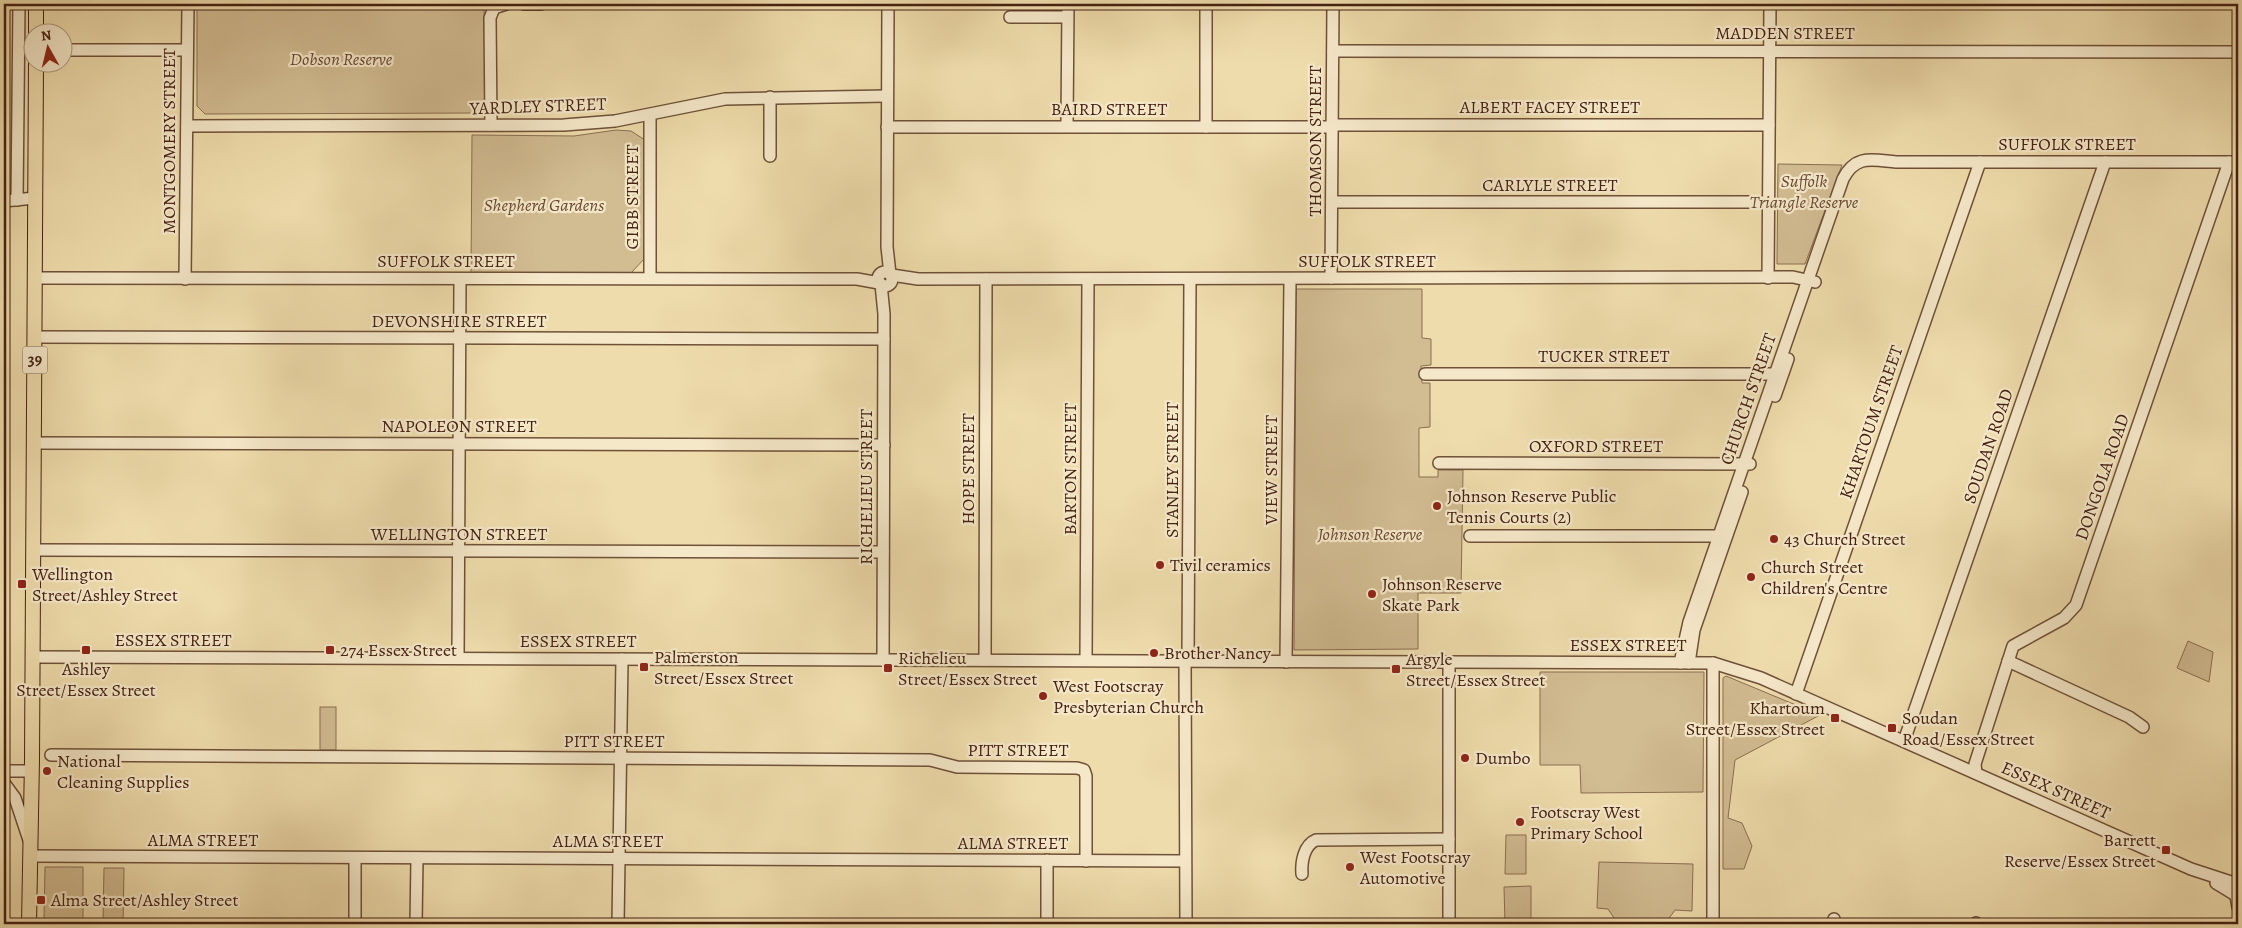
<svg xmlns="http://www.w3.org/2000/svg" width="2242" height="928" viewBox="0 0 2242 928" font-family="Alegreya,serif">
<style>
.green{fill:#d2bc92;stroke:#8b6e52}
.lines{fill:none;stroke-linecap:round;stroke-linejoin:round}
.minor-casing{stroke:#6f5038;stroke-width:14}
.major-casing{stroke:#442112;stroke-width:16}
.minor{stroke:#f5e8c9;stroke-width:11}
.major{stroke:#efdcac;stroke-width:14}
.poi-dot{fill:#8f2418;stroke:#f5e8c9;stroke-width:2}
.labels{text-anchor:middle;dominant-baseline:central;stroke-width:4.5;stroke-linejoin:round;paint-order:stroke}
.shield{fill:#f5e8c9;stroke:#795d49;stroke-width:1}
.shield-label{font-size:16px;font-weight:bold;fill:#442112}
.street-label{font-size:18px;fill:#442112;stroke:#f5e8c9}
.park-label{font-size:18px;font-style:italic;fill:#684832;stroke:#f5e8c9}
.poi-label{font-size:18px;fill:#442112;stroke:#f5e8c9;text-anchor:start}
</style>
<rect width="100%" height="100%" fill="#efdcac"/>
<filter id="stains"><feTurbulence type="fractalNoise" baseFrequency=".004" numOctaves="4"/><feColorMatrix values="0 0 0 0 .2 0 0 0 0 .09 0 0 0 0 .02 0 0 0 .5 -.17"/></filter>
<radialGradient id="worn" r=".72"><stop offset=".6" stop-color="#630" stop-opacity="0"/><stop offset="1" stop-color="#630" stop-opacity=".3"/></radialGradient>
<g class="green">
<path d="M197,4H484L485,105L477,113L205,114L197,106Z"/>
<path d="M616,130L631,131L645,140V258L631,273L471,274L472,135L574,136Z"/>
<path d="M1778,164L1842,165L1805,264H1777Z"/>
<path d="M1296,289H1422V338L1431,339V365L1421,366L1422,383H1430V427L1419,428V477H1438V470H1463L1461,593H1418V649L1294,650Z"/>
<path d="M2188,641L2213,652L2209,682L2177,668Z"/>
<path d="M1540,672H1704L1703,792L1581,793L1580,765H1540Z"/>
<path d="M1726,676L1820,715L1735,760L1728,818L1742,823L1752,846L1744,869H1723V678Z"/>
<rect x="320" y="707" width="16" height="43"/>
<path d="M1506,835H1526V874H1505Z"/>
<path d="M1599,862L1693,864L1692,911L1675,910L1665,924H1618L1608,909L1597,908Z"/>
<path d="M45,867H83V919H44Z"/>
<path d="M104,868H124L123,924H103Z"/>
<path d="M1531,886V924H1505L1504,887Z"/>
</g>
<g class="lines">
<g class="minor-casing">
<g id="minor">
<path d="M524,4H541"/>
<path d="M888,4L887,247L890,274"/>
<path d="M1010,17H1067"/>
<path d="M62,50H187"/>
<path d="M1333,51L2238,52"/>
<path d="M491,125L490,18L494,8L506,4"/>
<path d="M1332,125H1769"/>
<path d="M187,126L564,125L615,121L725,99L887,96"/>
<path d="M1067,126L1068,4"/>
<path d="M887,127H1332"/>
<path d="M1206,127V4"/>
<path d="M770,156V97"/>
<path d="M17,200L19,4"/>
<path d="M4,201L35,198"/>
<path d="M1332,202H1768"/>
<circle cx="885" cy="279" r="7"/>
<path d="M892,275L918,279L1793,277L1815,282"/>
<path d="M35,278L857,279L879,283"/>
<path d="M650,278V115"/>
<path d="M1331,278L1333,4"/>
<path d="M1768,278L1770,4"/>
<path d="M185,279L188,4"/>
<path d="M881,284L884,314L883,660"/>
<path d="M35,337L884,339"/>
<path d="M1425,374H1781"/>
<path d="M1775,396L1788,359"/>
<path d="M34,443L884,445"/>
<path d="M1439,463L1750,464"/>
<path d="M1470,536H1726"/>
<path d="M34,550L883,552"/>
<path d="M33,657L1713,663L1761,678L2191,869L2237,884"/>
<path d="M458,658L460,279"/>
<path d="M985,660L986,279"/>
<path d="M1086,660L1088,279"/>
<path d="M1185,661L1186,924"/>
<path d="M1188,661L1190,279"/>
<path d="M2008,661L2129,717L2143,727"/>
<path d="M1286,662L1290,279"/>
<path d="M1680,663L1689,622L1843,179C1856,154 1872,160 1896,162H2238"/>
<path d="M1689,663L1694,630L1742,492"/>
<path d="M1796,694L1980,162"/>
<path d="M1904,741L2105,162"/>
<path d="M51,755L930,760L957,767L1077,768L1084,770L1086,776V861"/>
<path d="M4,771H32"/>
<path d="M1976,773L1975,764L2013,646L2064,618L2076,605L2229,162"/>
<path d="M4,783L15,798L29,840"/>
<path d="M31,856L1185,861"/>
<path d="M1302,874C1301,862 1304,845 1316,840L1449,839"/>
<path d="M2216,883L2234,894"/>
<path d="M2236,896L2238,907"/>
<path d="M355,924V858"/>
<path d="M416,924L417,858"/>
<path d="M618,924L622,659"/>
<path d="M1047,924V860"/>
<path d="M1449,924V662"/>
<path d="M1713,924V663"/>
<path d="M1834,924V919"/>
<path d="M1976,924V923"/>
</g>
</g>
<g class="major-casing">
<g id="major">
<path d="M36,32V4"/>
<path d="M29,924L32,760L36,62"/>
</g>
</g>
<use href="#minor" class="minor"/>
<use href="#major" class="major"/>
</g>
<g class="poi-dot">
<circle cx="1437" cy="506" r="5"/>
<circle cx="1774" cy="539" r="5"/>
<circle cx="1160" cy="565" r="5"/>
<circle cx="1751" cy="577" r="5"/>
<rect x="17" y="579" width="10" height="10" rx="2.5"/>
<circle cx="1372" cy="594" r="5"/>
<rect x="81" y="645" width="10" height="10" rx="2.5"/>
<rect x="325" y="645" width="10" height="10" rx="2.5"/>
<circle cx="1154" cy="653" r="5"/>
<rect x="639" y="662" width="10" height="10" rx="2.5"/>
<rect x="883" y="663" width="10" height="10" rx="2.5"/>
<rect x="1391" y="664" width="10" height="10" rx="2.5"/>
<circle cx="1043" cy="696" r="5"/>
<rect x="1830" y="713" width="10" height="10" rx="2.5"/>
<rect x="1887" y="723" width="10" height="10" rx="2.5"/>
<circle cx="1465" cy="758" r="5"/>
<circle cx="47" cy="771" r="5"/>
<circle cx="1520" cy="822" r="5"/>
<rect x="2161" y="845" width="10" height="10" rx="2.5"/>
<circle cx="1350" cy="867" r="5"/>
<rect x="36" y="895" width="10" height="10" rx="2.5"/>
</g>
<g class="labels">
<rect class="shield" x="22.5" y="346.5" width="25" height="27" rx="4"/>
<g class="shield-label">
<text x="35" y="360">39</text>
</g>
<g class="street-label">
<text x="1785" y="33">MADDEN STREET</text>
<text transform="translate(538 106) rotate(-2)">YARDLEY STREET</text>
<text x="1550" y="107">ALBERT FACEY STREET</text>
<text x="1109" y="109">BAIRD STREET</text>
<text transform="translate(169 141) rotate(-90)">MONTGOMERY STREET</text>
<text transform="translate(1315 141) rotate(-90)">THOMSON STREET</text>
<text x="2067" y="144">SUFFOLK STREET</text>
<text x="1550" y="185">CARLYLE STREET</text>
<text transform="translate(632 197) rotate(-90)">GIBB STREET</text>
<text x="446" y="261">SUFFOLK STREET</text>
<text x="1367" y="261">SUFFOLK STREET</text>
<text x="459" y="321">DEVONSHIRE STREET</text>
<text x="1604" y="356">TUCKER STREET</text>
<text transform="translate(1748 399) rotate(-71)">CHURCH STREET</text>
<text transform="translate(1871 422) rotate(-71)">KHARTOUM STREET</text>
<text x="459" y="426">NAPOLEON STREET</text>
<text x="1596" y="446">OXFORD STREET</text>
<text transform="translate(1988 446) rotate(-71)">SOUDAN ROAD</text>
<text transform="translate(968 469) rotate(-90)">HOPE STREET</text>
<text transform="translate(1070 469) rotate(-90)">BARTON STREET</text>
<text transform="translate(1172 470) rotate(-90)">STANLEY STREET</text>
<text transform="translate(1271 470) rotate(-90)">VIEW STREET</text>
<text transform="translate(2102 477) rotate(-71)">DONGOLA ROAD</text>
<text transform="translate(866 487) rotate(-90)">RICHELIEU STREET</text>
<text x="459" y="534">WELLINGTON STREET</text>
<text x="173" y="640">ESSEX STREET</text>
<text x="578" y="641">ESSEX STREET</text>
<text x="1628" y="645">ESSEX STREET</text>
<text x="614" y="741">PITT STREET</text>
<text x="1018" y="750">PITT STREET</text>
<text transform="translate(2056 790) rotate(24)">ESSEX STREET</text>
<text x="203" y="840">ALMA STREET</text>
<text x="608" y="841">ALMA STREET</text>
<text x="1013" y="843">ALMA STREET</text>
</g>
<g class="park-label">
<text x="341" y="59">Dobson Reserve</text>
<text x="1804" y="181">Suffolk<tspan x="1804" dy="21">Triangle Reserve</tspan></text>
<text x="544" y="205">Shepherd Gardens</text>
<text x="1370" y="534">Johnson Reserve</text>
</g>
<g class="poi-label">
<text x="1447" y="496">Johnson Reserve Public<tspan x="1447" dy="21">Tennis Courts (2)</tspan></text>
<text x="1784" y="539">43 Church Street</text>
<text x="1170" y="565">Tivil ceramics</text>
<text x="1761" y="567">Church Street<tspan x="1761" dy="21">Children's Centre</tspan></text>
<text x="32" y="574">Wellington<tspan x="32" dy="21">Street/Ashley Street</tspan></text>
<text x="1382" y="584">Johnson Reserve<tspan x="1382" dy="21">Skate Park</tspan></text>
<text x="340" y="650">274 Essex Street</text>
<text x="1164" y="653">Brother Nancy</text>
<text x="654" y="657">Palmerston<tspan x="654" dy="21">Street/Essex Street</tspan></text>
<text x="898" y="658">Richelieu<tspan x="898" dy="21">Street/Essex Street</tspan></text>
<text x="1406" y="659">Argyle<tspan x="1406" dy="21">Street/Essex Street</tspan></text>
<text x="86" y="669" text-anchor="middle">Ashley<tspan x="86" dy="21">Street/Essex Street</tspan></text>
<text x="1053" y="686">West Footscray<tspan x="1053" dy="21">Presbyterian Church</tspan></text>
<text x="1825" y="708" text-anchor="end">Khartoum<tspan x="1825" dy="21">Street/Essex Street</tspan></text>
<text x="1902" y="718">Soudan<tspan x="1902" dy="21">Road/Essex Street</tspan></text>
<text x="1475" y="758">Dumbo</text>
<text x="57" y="761">National<tspan x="57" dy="21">Cleaning Supplies</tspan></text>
<text x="1530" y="812">Footscray West<tspan x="1530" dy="21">Primary School</tspan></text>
<text x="2156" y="840" text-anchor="end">Barrett<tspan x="2156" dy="21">Reserve/Essex Street</tspan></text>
<text x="1360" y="857">West Footscray<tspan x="1360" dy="21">Automotive</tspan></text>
<text x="51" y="900">Alma Street/Ashley Street</text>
</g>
</g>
<rect width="2242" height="928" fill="none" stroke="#efdcac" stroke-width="20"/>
<rect x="5" y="5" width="2232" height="918" fill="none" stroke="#442112" stroke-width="2.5"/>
<rect x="10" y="10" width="2222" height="908" fill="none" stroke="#442112"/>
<g transform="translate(48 48) rotate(352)"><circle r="24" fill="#f5e8c9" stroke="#ae9880"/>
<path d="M0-4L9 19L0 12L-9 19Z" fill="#8f2418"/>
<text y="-8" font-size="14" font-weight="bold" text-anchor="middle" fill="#442112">N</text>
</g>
<rect width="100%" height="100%" filter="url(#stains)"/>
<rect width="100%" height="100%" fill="url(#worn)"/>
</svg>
